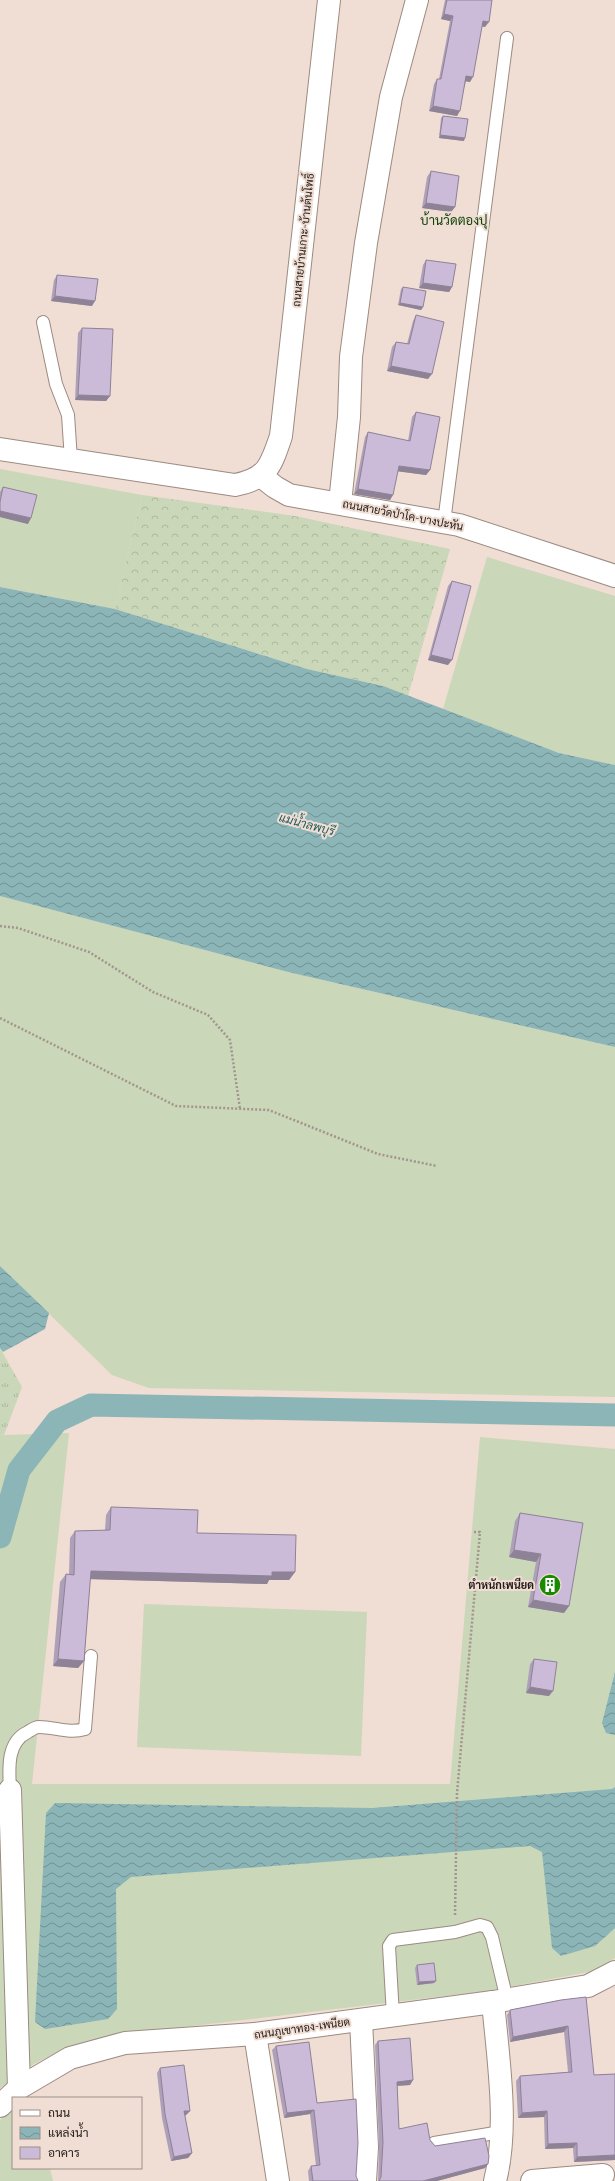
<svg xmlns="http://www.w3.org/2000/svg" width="615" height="2181" viewBox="0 0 615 2181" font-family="Quicksand,Sarabun,sans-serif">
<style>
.grass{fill:#cad7b8}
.forest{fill:url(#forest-crowns)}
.park{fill:url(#park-tufts)}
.water{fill:url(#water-waves)}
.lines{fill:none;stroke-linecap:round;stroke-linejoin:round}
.canal{stroke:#8bb5b7;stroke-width:23}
.service-casing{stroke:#9c8b82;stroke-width:14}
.minor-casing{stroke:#9c8b82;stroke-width:24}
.tertiary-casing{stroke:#9c8b82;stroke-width:24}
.secondary-casing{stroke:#9c8b82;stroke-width:24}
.path{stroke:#a3958d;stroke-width:2.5;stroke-dasharray:2 2;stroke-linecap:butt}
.service{stroke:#fff;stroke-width:12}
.minor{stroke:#fff;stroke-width:22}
.tertiary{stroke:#fff;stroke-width:22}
.secondary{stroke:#fff;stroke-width:22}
.wall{fill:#afa0ba}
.shaded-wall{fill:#8e8297}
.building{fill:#cbbad8;stroke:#8e8297}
.labels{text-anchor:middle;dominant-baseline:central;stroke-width:4;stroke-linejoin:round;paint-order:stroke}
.street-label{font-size:11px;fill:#221b17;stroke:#f0ddd3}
.poi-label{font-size:11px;font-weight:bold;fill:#221b17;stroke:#f0ddd3;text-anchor:end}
.water-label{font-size:12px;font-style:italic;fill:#205b5d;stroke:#f0ddd3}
.quarter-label{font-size:13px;fill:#13440c;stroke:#f0ddd3}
</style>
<defs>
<pattern id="forest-crowns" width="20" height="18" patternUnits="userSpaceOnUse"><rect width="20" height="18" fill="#cad7b8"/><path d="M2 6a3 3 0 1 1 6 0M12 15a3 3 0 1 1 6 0" fill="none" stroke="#adb89d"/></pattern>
<pattern id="park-tufts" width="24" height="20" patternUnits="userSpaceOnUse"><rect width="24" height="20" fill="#cad7b8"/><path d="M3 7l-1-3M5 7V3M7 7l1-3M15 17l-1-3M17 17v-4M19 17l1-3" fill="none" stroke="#adb89d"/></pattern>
<pattern id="water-waves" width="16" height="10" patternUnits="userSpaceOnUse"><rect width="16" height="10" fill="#8bb5b7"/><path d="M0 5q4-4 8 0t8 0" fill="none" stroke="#719294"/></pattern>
</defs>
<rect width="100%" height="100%" fill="#f0ddd3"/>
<g class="grass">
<path d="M0,469L142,495L115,609L0,587Z"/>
<path d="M487,557L615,596V765L559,753L443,709Z"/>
<path d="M0,896L288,972L615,1047V1397L149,1388L112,1375L0,1266Z"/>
<path d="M69,1433L32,1784H450L480,1437L615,1449V1958L589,1972L487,1991L125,2034L87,2041L60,2051L34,2064L0,2088V1434L4,1435Z"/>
<path d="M144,1604L367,1612L361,1756L137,1747Z"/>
<path d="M13,2108V2168H50L53,2181H0V2120Z"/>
</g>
<path class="forest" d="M142,495L295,516L450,549L408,696L383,686L307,669L115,609Z"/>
<path class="park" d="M0,1348L22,1387L4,1435L0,1434Z"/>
<g class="water">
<path d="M0,587L115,609L307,669L383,686L559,753L615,765V1047L288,972L0,896Z"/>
<path d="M0,1266L49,1313L45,1329L3,1352L0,1348Z"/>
<path d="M615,1672V1735L606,1733L602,1723Z"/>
<path d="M615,1787V1928L595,1946L561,1956L552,1948L542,1852L530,1846L131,1877L116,1889L117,2009L108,2019L45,2029L35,2022L46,1813L55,1803L372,1808L612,1789Z"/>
</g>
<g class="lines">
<path class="canal" d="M0,1537L19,1470L57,1421L91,1405L615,1415"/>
<g class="service-casing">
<g id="service">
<path d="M43,322L56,384L68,415L71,460"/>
<path d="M444,522L507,38"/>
<path d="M10,1790C9,1770 6,1742 28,1732C31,1730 35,1727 39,1727C55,1727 69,1734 85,1729L91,1656"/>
<path d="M393,2016L389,1946L393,1940L455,1932L480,1925L487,1927L492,1937L507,2000"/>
<path d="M434,2143L501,2132"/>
</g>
</g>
<g class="minor-casing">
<g id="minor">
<path d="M261,476L275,487L289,495L459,525L615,576"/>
<path d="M340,503L349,417L351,357L366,243L391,97L417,0"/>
<path d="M10,1790L19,2088"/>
<path d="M493,2002C498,2058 509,2127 495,2181"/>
<path d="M361,2020L367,2147L365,2181"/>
<path d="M255,2034L278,2181"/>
<path d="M532,2181L603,2175"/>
</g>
</g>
<g class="tertiary-casing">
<path id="tertiary" d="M0,449L235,485C267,479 271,466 281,436L329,0"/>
</g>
<g class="secondary-casing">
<path id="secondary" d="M0,2106L19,2088L70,2058L125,2043L255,2034L493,2002L588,1986L615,1972"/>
</g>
<g class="path">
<path d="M0,926L18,928L89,952L153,992L208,1015L230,1040L240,1109"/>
<path d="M0,1018L176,1106L269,1110L378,1154L437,1166"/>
<path d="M455,1915L457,1793L480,1532H472"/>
</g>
<use href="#service" class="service"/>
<use href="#minor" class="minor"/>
<use href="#tertiary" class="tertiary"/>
<use href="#secondary" class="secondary"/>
</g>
<g class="wall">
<path d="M445,0H492L485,27L482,26L470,82L466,81L457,116L429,111L434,84L437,79H439L450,21L441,19Z"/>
<path d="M443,116L464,141L439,138L441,118Z"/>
<path d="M431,171L455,207L451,212L422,208L427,177Z"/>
<path d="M426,260L452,287L449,292L419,288L423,265Z"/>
<path d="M57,275L92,306L51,301L54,280Z"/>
<path d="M403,287L423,307L421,310L398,305L401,289Z"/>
<path d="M416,315L428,379L387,371L392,347L396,342L407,344L413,321Z"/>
<path d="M82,328L110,396L106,401L75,400L78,333Z"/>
<path d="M416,412L430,470L426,475L398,471L390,500L354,494L365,437L368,432L408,441L412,417Z"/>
<path d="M3,487L28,524L0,517V492Z"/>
<path d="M452,581L448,665L428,660L448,586Z"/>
<path d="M111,1507L197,1533L295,1572L289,1580H269L267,1584L90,1579L84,1661L78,1668L53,1666L60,1582L66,1574H69L70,1538L75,1531L105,1530L106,1515Z"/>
<path d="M520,1513L569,1606L564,1613L528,1607L536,1562L509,1557L515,1521Z"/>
<path d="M534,1659L549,1696L526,1693L530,1664Z"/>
<path d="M417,1965L434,1983L417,1985L415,1968Z"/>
<path d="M561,2000L594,2075L615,2074V2160L574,2162L573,2148L545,2149L544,2117L518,2118L516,2081L520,2076L568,2072L564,2032L510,2042L507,2015L510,2010Z"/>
<path d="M378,2041L413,2080L410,2085L397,2086L399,2129L430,2140L435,2146L485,2168L437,2181H378L379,2146L375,2045Z"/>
<path d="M276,2046L317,2103L358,2181H309L308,2171L311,2166H316L310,2114L284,2118L272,2050Z"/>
<path d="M160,2068L190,2111L185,2116L192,2153L188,2158L171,2161L162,2118L157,2073Z"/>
</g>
<g class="shaded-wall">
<path d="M444,14L453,16L450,21L441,19Z"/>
<path d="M483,21L489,22L485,27L480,26Z"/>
<path d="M466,76L473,77L470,82L463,81Z"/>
<path d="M433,106L460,111L457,116L429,111Z"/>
<path d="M440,135L465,138L464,141L439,138Z"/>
<path d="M426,203L455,207L451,212L422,208Z"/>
<path d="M423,283L452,287L449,292L419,288Z"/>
<path d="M55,296L95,301L92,306L51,301Z"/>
<path d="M400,303L423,307L421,310L398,305Z"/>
<path d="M391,366L432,374L428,379L387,371Z"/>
<path d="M78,395L110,396L106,401L75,400Z"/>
<path d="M399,466L430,470L426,475L395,471Z"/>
<path d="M358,489L393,495L390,500L354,494Z"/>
<path d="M0,511L31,518L28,524L0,517Z"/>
<path d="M431,655L452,660L448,665L428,660Z"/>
<path d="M514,1550L541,1554L536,1562L509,1557Z"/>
<path d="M91,1571L272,1572H295L289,1580H269L267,1584L86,1579Z"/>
<path d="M533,1600L569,1606L564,1613L528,1607Z"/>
<path d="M58,1659L84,1661L78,1668L53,1666Z"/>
<path d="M530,1687L553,1691L549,1696L526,1693Z"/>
<path d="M436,1981L434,1983L417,1985L419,1982Z"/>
<path d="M568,2026L564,2032L510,2042L513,2037Z"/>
<path d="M413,2080L410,2085L394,2086L397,2082Z"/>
<path d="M314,2110L310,2114L284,2118L287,2113Z"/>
<path d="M184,2111H190L186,2115L181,2116Z"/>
<path d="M547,2111L544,2117L518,2118L522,2113Z"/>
<path d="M577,2143L573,2148L545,2149L548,2144Z"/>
<path d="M192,2153L188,2158L171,2161L174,2157Z"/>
<path d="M615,2155V2160L574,2162L577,2157Z"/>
<path d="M488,2164L485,2168L437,2181H423Z"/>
</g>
<g class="building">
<path d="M447,0H492L489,22L483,21L473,77L466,76L460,111L433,106L437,79H441L453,16L444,14Z"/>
<path d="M443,116L468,119L465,138L440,135Z"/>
<path d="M431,171L459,176L455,207L426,203Z"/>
<path d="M426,260L456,264L452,287L423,283Z"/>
<path d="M57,275L98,279L95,301L55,296Z"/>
<path d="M403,287L426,291L423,307L400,303Z"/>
<path d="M416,315L444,322L432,374L391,366L396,342L409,344Z"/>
<path d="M82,328L113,329L110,396L78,395Z"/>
<path d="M416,412L440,417L430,470L399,466L393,495L358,489L368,432L410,441Z"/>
<path d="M3,487L37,495L31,518L0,511V502Z"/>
<path d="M452,581L471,586L452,660L431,655Z"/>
<path d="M111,1507L198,1510L197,1533L296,1535L295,1572H272V1576L91,1571L84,1661L58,1659L66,1574L74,1575L75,1531L110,1530Z"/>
<path d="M520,1513L583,1523L569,1606L533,1600L541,1554L514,1550Z"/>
<path d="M534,1659L557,1662L553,1691L530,1687Z"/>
<path d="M434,1963L436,1981L419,1982L417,1965Z"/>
<path d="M586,1997L594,2075L615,2074V2155L577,2157V2143L548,2144L547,2111L522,2113L520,2076L572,2072L568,2026L513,2037L510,2010L561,2000Z"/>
<path d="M410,2038L413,2080L397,2082L399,2129L427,2123L430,2140L435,2146L485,2138L489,2156L488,2164L423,2181H379L381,2177L383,2142L378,2041Z"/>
<path d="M309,2042L317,2103L356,2099L358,2143L356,2176L358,2181H313L311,2166L320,2165L314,2110L287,2113L276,2046Z"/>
<path d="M184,2065L190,2111H184L192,2153L174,2157L165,2114L160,2068Z"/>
</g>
<defs>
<g id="building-disc" transform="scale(1.15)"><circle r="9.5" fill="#1a8802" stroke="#f0ddd3"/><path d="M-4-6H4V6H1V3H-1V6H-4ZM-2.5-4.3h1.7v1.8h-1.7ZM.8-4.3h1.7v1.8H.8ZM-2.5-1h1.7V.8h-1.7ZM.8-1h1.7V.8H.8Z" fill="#fff"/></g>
</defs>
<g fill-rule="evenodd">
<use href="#building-disc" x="550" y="1585"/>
</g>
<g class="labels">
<g class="street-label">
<text transform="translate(303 240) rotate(-84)">ถนนสายบ้านเกาะ-บ้านต้นโพธิ์</text>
<text transform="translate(403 515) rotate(11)">ถนนสายวัดป่าโค-บางปะหัน</text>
<text transform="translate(302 2028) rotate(-8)">ถนนภูเขาทอง-เพนียด</text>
</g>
<g class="poi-label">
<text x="534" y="1585">ตำหนักเพนียด</text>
</g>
<g class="water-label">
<text transform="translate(307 824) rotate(15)">แม่น้ำลพบุรี</text>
</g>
<g class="quarter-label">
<text x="454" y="220">บ้านวัดตองปุ</text>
</g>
</g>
<rect x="12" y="2097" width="130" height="72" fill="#f0ddd3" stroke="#9e8f88"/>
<rect x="20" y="2110" width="20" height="6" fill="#ffffff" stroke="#9e8f88"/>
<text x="48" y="2117" font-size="12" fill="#221b17">ถนน</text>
<rect x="20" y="2127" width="20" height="12" fill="url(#water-waves)" stroke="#9e8f88"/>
<text x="48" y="2137" font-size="12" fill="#221b17">แหล่งน้ำ</text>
<rect x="20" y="2147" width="20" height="12" fill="#cbbad8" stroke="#9e8f88"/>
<text x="48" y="2157" font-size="12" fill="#221b17">อาคาร</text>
</svg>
